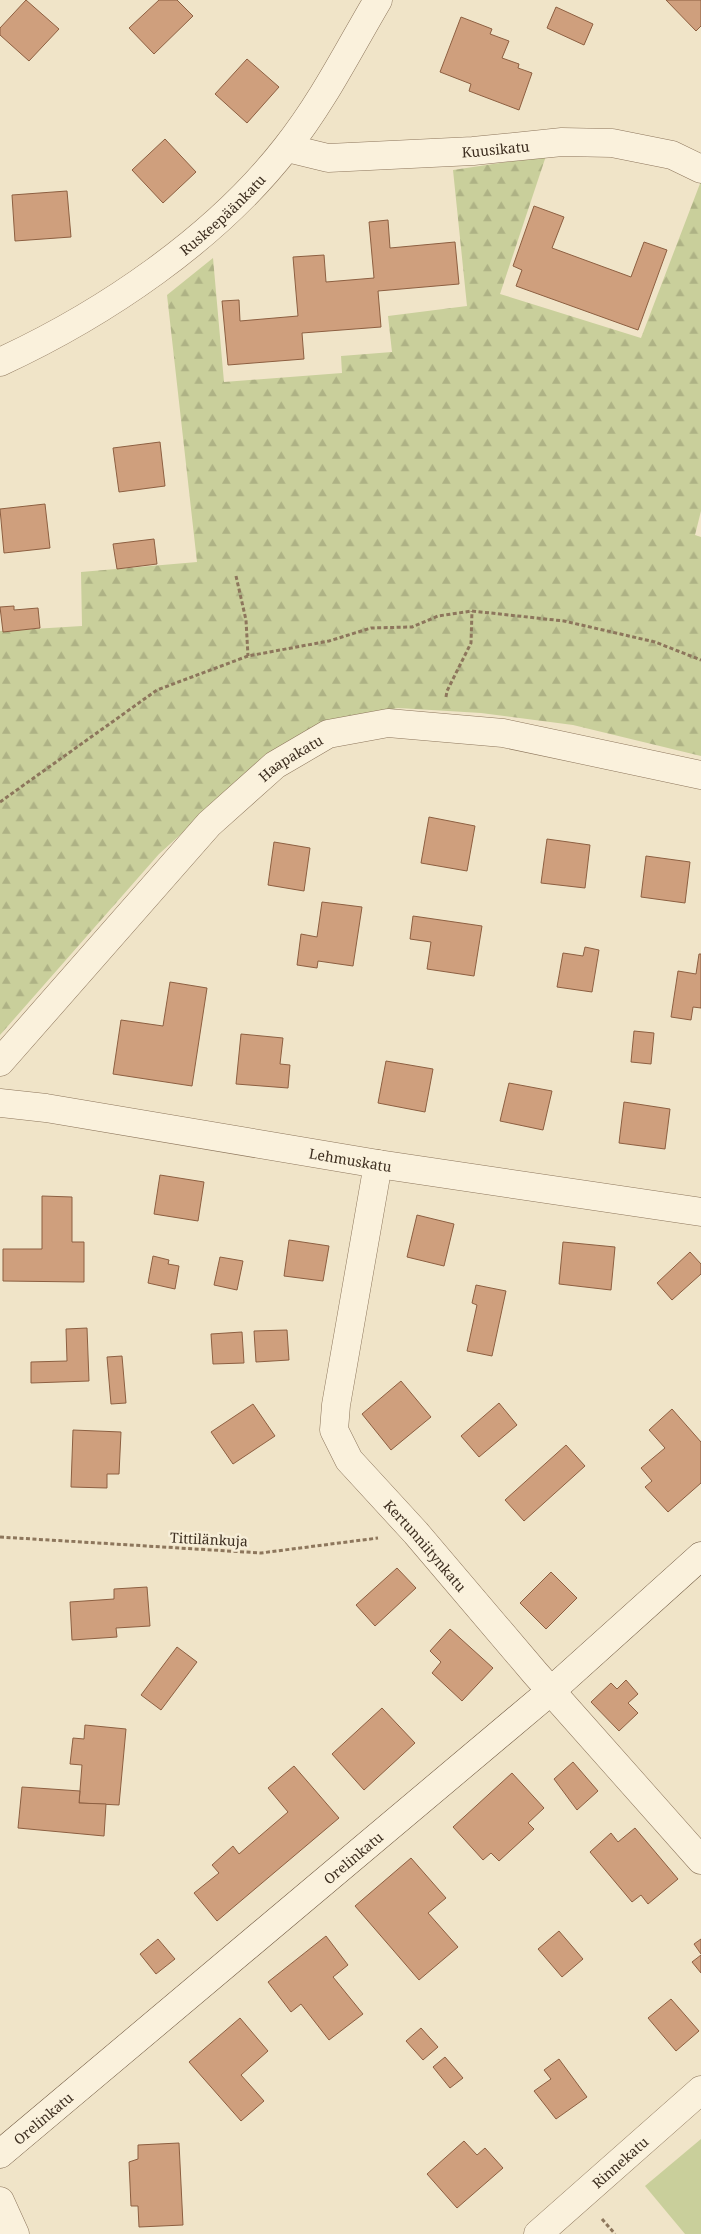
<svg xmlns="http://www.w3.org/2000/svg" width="701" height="2234" viewBox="0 0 701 2234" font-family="'Noto Serif',serif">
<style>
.forest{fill:url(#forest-firs)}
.garden{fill:#c9cf9b}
.building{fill:#cf9f7d;stroke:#8d5f41}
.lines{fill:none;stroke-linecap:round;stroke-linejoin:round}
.street-casing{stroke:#8d765c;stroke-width:29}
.secondary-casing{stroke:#6f573f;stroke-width:29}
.path{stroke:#8d765c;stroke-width:3;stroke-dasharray:4 2.5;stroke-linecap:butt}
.street{stroke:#faf1dc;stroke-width:28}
.secondary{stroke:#faf1dc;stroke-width:28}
.labels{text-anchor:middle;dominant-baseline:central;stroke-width:5;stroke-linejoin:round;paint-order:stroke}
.street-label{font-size:14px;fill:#3d2e20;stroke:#f7eed8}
</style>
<defs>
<pattern id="forest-firs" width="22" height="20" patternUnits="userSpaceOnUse" patternTransform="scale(1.25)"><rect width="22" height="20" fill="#c9cf9b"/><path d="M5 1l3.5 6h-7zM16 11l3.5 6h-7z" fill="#aeb285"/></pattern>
</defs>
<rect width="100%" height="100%" fill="#f0e4c8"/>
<path class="forest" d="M546,156L500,294L641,338L701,181V511L695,535L701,537V756L573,725L481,713L398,708L330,721L263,760L159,854L0,1035V631L82,626L81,572L197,562L167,295L213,258L224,382L342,373L341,356L392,352L388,316L467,306L453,170Z"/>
<path class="garden" d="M701,2139V2234H685L645,2186Z"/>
<g class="building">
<path d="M26,0L59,29L29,61L0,35V28Z"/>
<path d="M159,0H177L193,16L154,54L129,28Z"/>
<path d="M666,0H701V26L696,31Z"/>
<path d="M556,7L593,24L584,45L547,28Z"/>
<path d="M461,17L492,29L490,34L509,41L502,58L519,64L518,68L532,73L519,110L469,91L471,84L440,72Z"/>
<path d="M247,59L279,87L247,123L215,94Z"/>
<path d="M165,139L196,172L163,203L132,170Z"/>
<path d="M67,191L71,237L15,241L12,195Z"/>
<path d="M534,206L564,217L552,248L631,277L644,242L667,250L638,330L516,286L522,270L513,266Z"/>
<path d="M388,220L390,248L455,242L459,284L378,291L381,327L302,333L304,359L228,365L222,301L239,300L240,321L298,316L293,257L324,255L326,282L374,278L369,222Z"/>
<path d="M160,442L165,486L119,492L113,448Z"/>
<path d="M45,504L50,548L4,553L0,509Z"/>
<path d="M154,539L157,564L117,569L113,544Z"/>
<path d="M14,606V610L38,608L40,628L3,632L0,607Z"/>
<path d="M429,817L475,826L467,871L421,863Z"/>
<path d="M547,839L590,845L585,888L541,883Z"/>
<path d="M274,842L310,848L304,891L268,885Z"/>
<path d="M646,856L690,862L685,903L641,897Z"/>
<path d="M322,902L362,907L353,966L318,961L317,968L297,965L301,934L317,937Z"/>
<path d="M413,916L482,926L474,976L427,969L431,942L410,939Z"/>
<path d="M585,947L599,950L592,992L557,987L563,953L583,956Z"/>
<path d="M699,954H701V1008L693,1007L691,1020L671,1017L678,971L696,974Z"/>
<path d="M170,982L207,988L192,1086L113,1074L121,1020L163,1026Z"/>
<path d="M634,1031L654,1033L651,1064L631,1062Z"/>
<path d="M241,1034L283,1038L280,1064L290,1065L288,1088L236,1084Z"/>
<path d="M386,1061L433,1069L425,1112L378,1103Z"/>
<path d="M509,1083L552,1091L543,1130L500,1121Z"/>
<path d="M624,1102L670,1109L665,1149L619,1143Z"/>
<path d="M160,1175L204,1182L198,1221L154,1214Z"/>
<path d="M42,1196L72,1197V1242H84V1282L3,1281V1249H42Z"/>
<path d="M417,1215L454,1224L444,1266L407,1257Z"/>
<path d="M289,1240L329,1246L323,1281L284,1276Z"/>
<path d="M563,1242L615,1247L611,1290L559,1284Z"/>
<path d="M690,1252L701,1264V1274L672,1300L657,1283Z"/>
<path d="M153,1256L169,1260L168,1264L179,1266L175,1289L148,1283Z"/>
<path d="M220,1257L243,1261L237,1290L214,1285Z"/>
<path d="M476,1285L506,1291L492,1356L467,1351L477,1305L472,1303Z"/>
<path d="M87,1328L89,1381L31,1383V1362L67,1361L66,1329Z"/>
<path d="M287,1330L289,1360L256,1362L254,1331Z"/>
<path d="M242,1332L244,1363L213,1364L211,1334Z"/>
<path d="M122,1356L126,1403L111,1404L107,1357Z"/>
<path d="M401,1381L431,1417L391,1450L362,1414Z"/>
<path d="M499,1403L517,1425L479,1457L461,1436Z"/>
<path d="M253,1404L275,1436L233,1464L211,1432Z"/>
<path d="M672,1409L701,1442V1483L668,1512L645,1487L652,1481L641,1468L665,1448L649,1430Z"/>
<path d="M73,1430L121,1432L119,1474H107V1488L71,1487Z"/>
<path d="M566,1445L585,1466L524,1521L505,1500Z"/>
<path d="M397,1568L416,1588L375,1626L356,1605Z"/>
<path d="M551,1572L577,1598L546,1629L520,1603Z"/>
<path d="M147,1587L150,1626L116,1628L117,1637L72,1640L70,1602L114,1599V1589Z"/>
<path d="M450,1629L493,1668L462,1701L432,1673L441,1662L430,1651Z"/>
<path d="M177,1647L197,1662L161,1710L141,1695Z"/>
<path d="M626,1680L638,1694L628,1703L638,1713L619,1731L591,1702L611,1683L617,1689Z"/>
<path d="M382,1708L415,1743L364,1790L332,1754Z"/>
<path d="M85,1725L126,1729L119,1805L79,1803L82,1765L70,1764L73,1738L84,1739Z"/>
<path d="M573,1762L598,1791L577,1810L554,1779Z"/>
<path d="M294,1766L339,1818L217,1921L194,1893L219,1873L212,1865L233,1846L239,1854L288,1812L268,1788Z"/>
<path d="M512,1773L544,1808L528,1823L534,1829L499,1861L491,1853L483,1860L453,1827Z"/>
<path d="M22,1787L80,1791L79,1803L106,1804L104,1836L18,1828Z"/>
<path d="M635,1828L678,1879L648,1904L641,1895L632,1902L590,1852L611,1833L618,1842Z"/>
<path d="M411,1858L446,1898L428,1913L458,1947L419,1980L355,1906Z"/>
<path d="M559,1931L583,1959L562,1977L538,1949Z"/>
<path d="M326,1936L348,1965L333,1977L363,2014L329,2040L301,2004L291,2012L268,1982Z"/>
<path d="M158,1939L175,1959L156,1974L140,1954Z"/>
<path d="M701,1939V1954L694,1944Z"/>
<path d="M701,1955V1973L692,1962Z"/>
<path d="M671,1999L699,2031L676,2051L648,2018Z"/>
<path d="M240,2018L268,2051L241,2075L264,2101L241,2121L189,2062Z"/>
<path d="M421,2028L438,2047L423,2060L406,2041Z"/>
<path d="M445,2057L463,2078L450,2088L433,2067Z"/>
<path d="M559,2059L587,2097L556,2119L534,2091L551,2079L544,2070Z"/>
<path d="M464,2141L477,2155L485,2148L503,2168L457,2208L427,2174Z"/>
<path d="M179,2143L183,2225L139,2227L138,2206H131L129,2162L138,2159V2145Z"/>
</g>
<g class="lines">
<g class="street-casing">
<g id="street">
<path id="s1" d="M287,148L328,158L473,151L562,142L612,143L672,155L701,169"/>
<path id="s2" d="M0,362C104,314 215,239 286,148C322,103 349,49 378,0"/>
<path id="s3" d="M0,1062L209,824L275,765L328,734L388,723L503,733L701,775"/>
<path id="s4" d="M0,1103L46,1108L378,1164L701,1212"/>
<path id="s5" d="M378,1164L336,1405L334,1430L349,1460L416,1533L535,1673L701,1860"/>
<path d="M0,2201L15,2234"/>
<path id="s6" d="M538,2234L701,2090"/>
</g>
</g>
<g class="secondary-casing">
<g id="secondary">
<path id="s7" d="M0,2154L552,1690L701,1556"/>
</g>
</g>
<g class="path">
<path d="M236,576L246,620L248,656"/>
<path d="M446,697L447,691L471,643L472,611"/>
<path d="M0,802L157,690L248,656L329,641L371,628L412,627L438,616L472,611L564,621L655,642L701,660"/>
<path d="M0,1537L261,1553L378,1538"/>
<path d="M602,2219L615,2234"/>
</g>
<use href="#street" class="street"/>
<use href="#secondary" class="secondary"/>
</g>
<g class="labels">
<g class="street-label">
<text stroke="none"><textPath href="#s1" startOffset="210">Kuusikatu</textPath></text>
<text stroke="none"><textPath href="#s2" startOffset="268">Ruskeepäänkatu</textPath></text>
<text stroke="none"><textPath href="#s3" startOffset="422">Haapakatu</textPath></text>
<text stroke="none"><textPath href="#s4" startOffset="355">Lehmuskatu</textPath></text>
<text transform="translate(209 1539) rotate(3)">Tittilänkuja</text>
<text stroke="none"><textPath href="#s5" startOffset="418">Kertunniitynkatu</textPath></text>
<text stroke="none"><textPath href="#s7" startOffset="461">Orelinkatu</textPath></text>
<text stroke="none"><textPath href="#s7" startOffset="56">Orelinkatu</textPath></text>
<text stroke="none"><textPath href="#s6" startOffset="109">Rinnekatu</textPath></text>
</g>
</g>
</svg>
